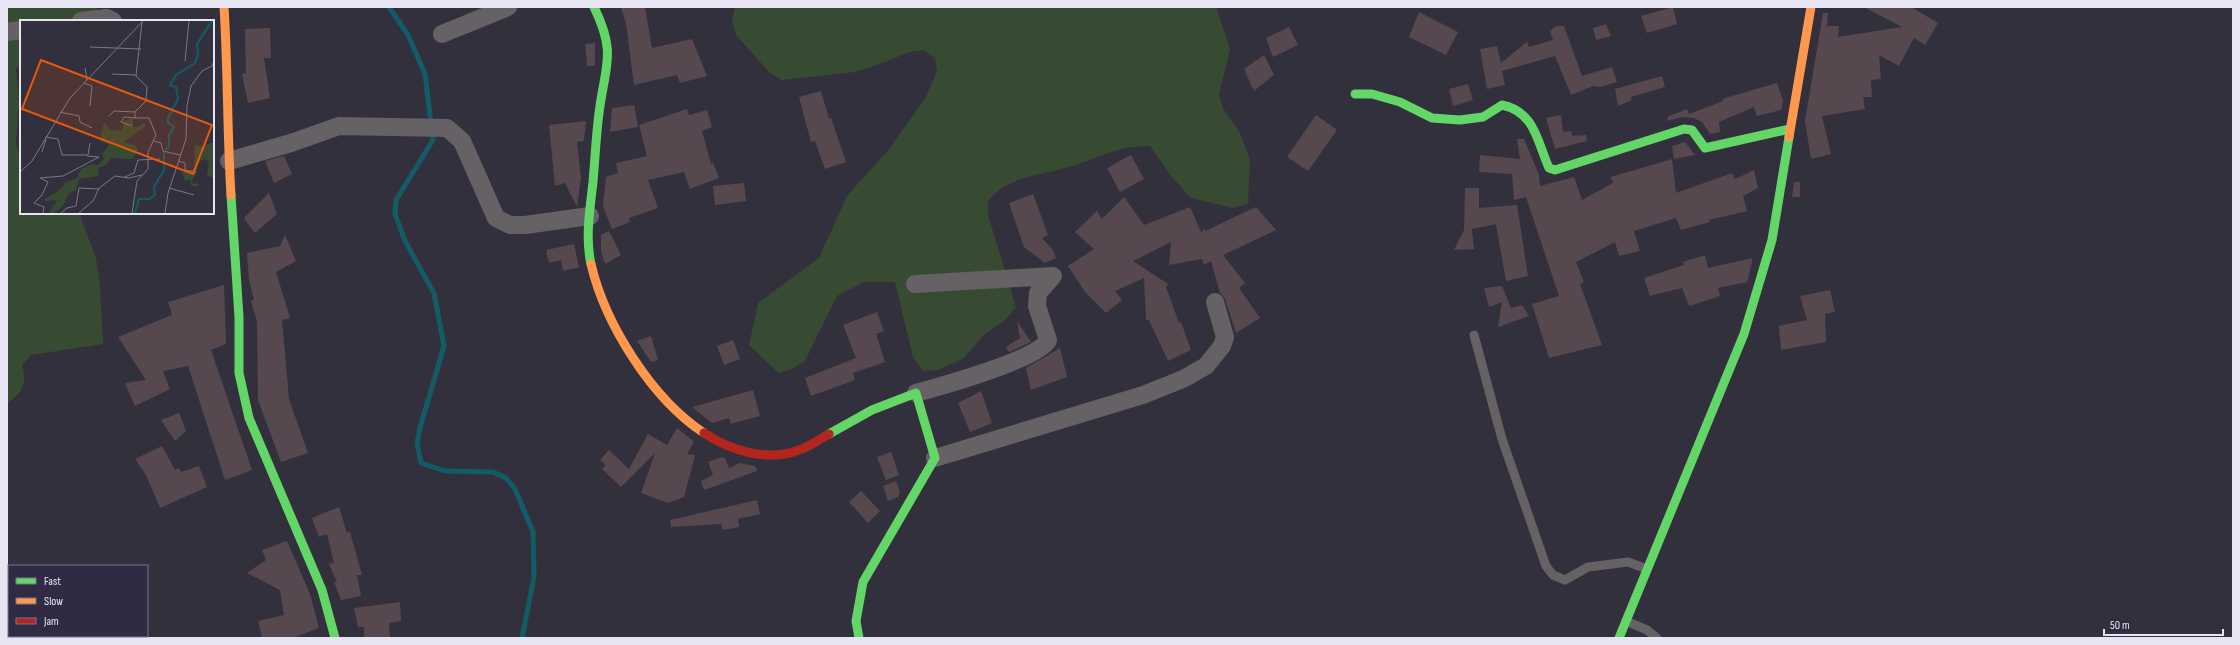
<svg xmlns="http://www.w3.org/2000/svg" width="2240" height="645" viewBox="0 0 2240 645" font-family="'Sofia Sans Condensed',sans-serif">
<style>
.green{fill:#374b33}
.lines{fill:none;stroke-linecap:round;stroke-linejoin:round}
.stream{stroke:#125c65;stroke-width:5}
.building{fill:#56484e}
.lane{stroke:#656165;stroke-width:9}
.street{stroke:#656165;stroke-width:18}
.fast{stroke:#63d668;stroke-width:9}
.slow{stroke:#ff974d;stroke-width:9}
.jam{stroke:#b3261e;stroke-width:9}
.inset-river{fill:none;stroke:#125c65;stroke-width:2}
.inset-road{fill:none;stroke:#7b7886;stroke-width:1}
.view{fill:#e8590c;fill-opacity:0.15;stroke:#e8590c;stroke-width:2}
.inset-edge{fill:none;stroke:#e7e5f4;stroke-width:2}
</style>
<rect width="100%" height="100%" fill="#33303d"/>
<g class="green">
<path d="M7,7H98L93,21H21V64L16,69L19,99L16,144L21,161V213H79L96,258L100,286L103,344L31,355L22,365C27,385 23,391 7,404Z"/>
<path d="M735,7H1216L1230,49L1219,94L1223,108L1240,133L1250,160L1248,204L1233,208L1191,198L1171,176L1150,146C1116,145 1096,160 1065,168C1036,176 1009,176 988,201V215L1016,307L1006,319L983,336L964,358L938,370L923,371L913,357L895,282H864L837,296L805,361L792,369L779,373L749,345L758,303L819,258L847,196L889,149L925,99L937,71L935,58L923,50L909,52L883,63L855,72L782,80L770,73L736,35L732,20Z"/>
</g>
<g class="lines">
<path class="stream" d="M389,7L408,35L425,74L433,140L396,200L395,214L405,241L434,293L444,346L420,428L417,443L421,463L445,471L493,472L506,478L515,489L533,532L534,577L522,638"/>
</g>
<g class="building">
<path d="M621,7H645L652,48L692,39L707,76L680,83L677,75L634,85L626,24Z"/>
<path d="M1673,7L1677,24L1647,33L1641,16Z"/>
<path d="M1864,7H1911L1938,23L1925,45L1914,38L1899,66L1879,55L1881,79L1871,80L1872,97H1863L1865,109L1822,116L1831,154L1811,159L1805,121L1823,13H1828L1827,26H1839L1838,37L1902,27Z"/>
<path d="M1419,12L1458,32L1446,55L1409,37Z"/>
<path d="M1606,24L1611,36L1596,40L1593,28Z"/>
<path d="M1556,26H1564L1582,76L1612,67L1617,82L1600,87L1593,86L1571,95L1555,56L1502,71L1505,85L1487,89L1480,49L1497,46L1501,63L1527,42L1529,47L1553,40L1550,31Z"/>
<path d="M1289,27L1298,45L1273,57L1266,38Z"/>
<path d="M270,28L271,58H264L270,98L248,103L242,74L246,73L245,29Z"/>
<path d="M595,43V66H587L585,44Z"/>
<path d="M1264,55L1274,75L1254,91L1244,69Z"/>
<path d="M1662,76L1665,87L1631,97L1632,100L1618,106L1615,89Z"/>
<path d="M1777,83L1783,101L1781,110L1757,116L1754,107L1719,122L1720,132L1710,134L1702,122L1694,118L1681,117L1668,121L1667,117L1687,109L1689,114L1723,101L1722,99Z"/>
<path d="M1468,84L1473,100L1453,106L1449,89Z"/>
<path d="M821,91L829,119L831,118L846,162L825,169L815,141L811,142L799,97Z"/>
<path d="M634,105L638,127L610,132L612,108Z"/>
<path d="M687,109L689,115L707,110L712,127L702,131L711,164L713,163L719,178L690,189L684,172L648,180L658,208L629,218L630,222L612,229L603,207L606,177L618,173L616,163L647,156L639,125Z"/>
<path d="M1316,115L1337,130L1308,171L1287,157Z"/>
<path d="M1561,115L1563,132L1571,131L1572,136L1586,135L1587,141L1555,149L1546,118Z"/>
<path d="M586,121L584,141L577,142L581,177L577,207L565,183L555,186L549,125Z"/>
<path d="M1517,139H1524L1539,175L1540,186L1574,177L1582,200L1613,183L1611,177L1672,159L1676,193L1732,173L1735,179L1754,170L1758,188L1743,196L1747,211L1709,220L1710,222L1681,230L1676,218L1634,231L1640,251L1619,256L1615,242L1576,262L1584,282L1580,284L1602,345L1549,358L1532,304L1559,296L1526,197L1514,200L1512,174L1479,172L1480,155L1520,159Z"/>
<path d="M1685,142L1695,155L1674,159L1672,146Z"/>
<path d="M1131,155L1144,179L1120,192L1107,168Z"/>
<path d="M284,156L292,174L274,183L265,161Z"/>
<path d="M1794,182H1800V197H1792Z"/>
<path d="M744,183L746,201L715,205L713,186Z"/>
<path d="M1465,188H1479V208L1517,205L1528,276L1506,281L1496,224L1472,229L1474,249L1454,250L1464,230Z"/>
<path d="M269,193L277,214L255,233L245,220V217Z"/>
<path d="M1033,194L1048,235L1042,238L1053,250L1056,258L1045,263L1024,247L1009,203Z"/>
<path d="M1124,197L1144,225L1190,207L1201,232L1203,231V228L1205,231L1256,207L1276,230L1223,255L1245,283L1239,288L1260,318L1236,333L1225,299L1220,293L1211,261L1204,265L1202,259L1169,265L1171,242L1133,261L1168,284L1166,287L1179,323L1181,322L1191,350L1168,361L1149,320H1146L1144,278L1115,291L1122,300L1106,313L1085,292L1068,266L1094,249L1075,232L1097,211L1102,219Z"/>
<path d="M609,231L621,255L605,264L601,251V235Z"/>
<path d="M285,235L296,261L276,272L290,318L282,320L289,399L308,453L281,462L258,400L257,322L251,301L254,300L249,280L247,253L280,246Z"/>
<path d="M574,244L579,267L563,271L561,260L549,263L546,250Z"/>
<path d="M1705,255L1708,268L1752,258V262L1747,282L1718,288L1720,296L1689,306L1682,288L1650,296L1644,278L1684,265L1683,262Z"/>
<path d="M224,285L226,344L211,350L252,470L225,480L188,366L163,371L170,389L135,406L125,383L146,380L118,337L172,315L168,302Z"/>
<path d="M1502,286L1511,308L1522,305L1529,316L1498,327L1502,302L1489,307L1484,288Z"/>
<path d="M1830,290L1835,312L1825,314L1826,342L1781,350L1779,326L1807,320L1800,296Z"/>
<path d="M877,312L884,331L876,334L885,362L853,373L855,380L811,396L805,378L856,358L843,325Z"/>
<path d="M1017,321L1031,342L1009,352L1006,347L1020,338Z"/>
<path d="M651,336L658,360L651,362L637,341Z"/>
<path d="M733,340L740,359L724,365L717,346Z"/>
<path d="M1060,348L1067,377L1031,390L1026,368Z"/>
<path d="M753,390L760,416L731,424L729,418L712,423L692,407Z"/>
<path d="M981,391L992,423L970,432L958,403Z"/>
<path d="M179,413L186,431L175,441L161,420Z"/>
<path d="M677,428L694,442L687,454L695,455L684,497L668,503L641,493L655,453L621,487L602,469L606,465L600,460L609,450L629,469L648,434L667,445Z"/>
<path d="M162,446L175,470L179,468L181,472L199,466L207,487L160,508L146,475L135,459Z"/>
<path d="M891,452L899,475L886,480L877,457Z"/>
<path d="M722,457L725,458L729,468L740,463L755,466L757,471L704,490L701,481L713,475L708,462Z"/>
<path d="M896,481L900,493L898,497L888,501L883,486Z"/>
<path d="M861,491L880,511L868,523L849,502Z"/>
<path d="M757,500L760,514L738,519L739,527L723,530L721,524L671,527L670,520Z"/>
<path d="M339,507L347,533L350,532L362,575H357L361,596L341,600L334,582H337L329,564L334,563L327,534L319,537L312,518Z"/>
<path d="M287,541L310,594L319,628L293,638H262L258,621L284,615L280,590L247,573L266,560L262,550Z"/>
<path d="M400,602L401,621L389,623L390,638H364V627H358L354,608Z"/>
</g>
<g class="lines">
<g class="lane">
<path d="M1474,335L1502,439L1546,566L1553,575L1565,580L1588,567L1628,562L1647,569"/>
<path d="M1626,621L1647,630L1657,638"/>
</g>
<g class="street">
<path d="M81,21L107,18L113,21"/>
<path d="M7,32L21,30"/>
<path d="M442,34L508,7"/>
<path d="M229,161L291,143L339,126L447,128L462,141L496,218L510,225H525L590,216"/>
<path d="M915,284L1053,276L1038,293L1037,306L1048,340C1043,358 938,387 916,393"/>
<path d="M935,458L1143,395L1183,379L1206,366L1222,346L1225,337L1215,302"/>
</g>
<g class="fast">
<path d="M1355,94H1372L1400,102L1432,118L1460,120L1483,117L1502,105C1535,112 1537,141 1549,168L1555,170L1684,129L1692,130L1705,148L1790,129"/>
<path d="M231,195L239,317V373L249,418L322,590L335,638"/>
<path d="M591,264C585,237 590,209 593,182C595,159 596,136 599,113C605,65 617,54 594,7"/>
<path d="M829,434L872,410L916,393L935,458L863,582L856,621L859,638"/>
<path d="M1619,638L1744,334L1772,240L1789,137"/>
</g>
<g class="slow">
<path d="M224,7C228,70 227,132 231,195"/>
<path d="M1789,137L1811,7"/>
<path d="M591,264C605,324 652,399 704,433"/>
</g>
<path class="jam" d="M704,433C731,451 768,462 799,450C809,447 820,439 829,434"/>
</g>
<g transform="translate(20 20)">
<rect width="194" height="194" fill="#33303d"/>
<path d="M110,99H113V107H118L124,103L126,106L104,122L116,126L118,131L112,139L91,138L86,145L78,148L79,156L59,159L56,170L49,173L42,187L34,193H29L37,180L25,181V179L38,171L46,162L56,159L61,149L72,144L78,145L84,139L82,134L89,125L80,120L84,102L90,110L102,111L104,101ZM194,122V158L187,156L189,141L184,139L178,143L176,155L172,159L173,164L178,163L179,166H171L170,160L165,161L162,152L174,149L175,125L181,126Z" fill="#374b33"/>
<path class="inset-river" d="M145,130L149,126V115L154,107L148,103V98L158,79L156,67L150,65L156,55L175,43L178,34L177,24L192,1M115,193L119,179H129L135,175L134,167L144,150V132"/>
<path class="inset-road" d="M70,27L121,29M165,41L169,1M65,48L67,60M92,54L116,55M64,63L72,66L70,86M40,92L59,96L60,102L72,108M89,96L94,91L115,92M112,106L101,102L104,97L115,98M25,117L38,119L42,135H68L70,123M134,121L141,123L143,131L160,135M22,132L26,119M158,141L165,143V150L176,152M0,152L12,141L50,78L123,1M105,157L114,153L118,140L140,139M149,168L174,175M23,193L24,187L14,183L22,175L28,162L20,158L43,156L79,137L67,136M41,193L47,188L56,186L59,168L78,169L95,156L109,158L122,155M59,193L73,181L79,168M112,193L117,161L128,149V132L136,115L129,98H115V92L126,81L127,67L116,56L122,2M145,193L148,173L166,119L167,86L171,66L182,51L192,46L194,40"/>
<path class="view" d="M21,40L192,105L173,154L2,89Z"/>
<rect width="194" height="194" class="inset-edge"/>
</g>
<rect width="2240" height="645" fill="none" stroke="#e7e5f4" stroke-width="16"/>
<rect x="8" y="565" width="140" height="72" fill="#302b42" stroke="#797589"/>
<rect x="16" y="578" width="20" height="6" fill="#63d668" stroke="#797589"/>
<text x="44" y="585" font-size="12" fill="#e7e5f4">Fast</text>
<rect x="16" y="598" width="20" height="6" fill="#ff974d" stroke="#797589"/>
<text x="44" y="605" font-size="12" fill="#e7e5f4">Slow</text>
<rect x="16" y="618" width="20" height="6" fill="#b3261e" stroke="#797589"/>
<text x="44" y="625" font-size="12" fill="#e7e5f4">Jam</text>
<path d="M2104 629v6h119v-6" fill="none" stroke="#e7e5f4" stroke-width="2"/>
<text x="2110" y="629" font-size="12" fill="#e7e5f4" stroke="#302b42" stroke-width="3" paint-order="stroke">50 m</text>
</svg>
